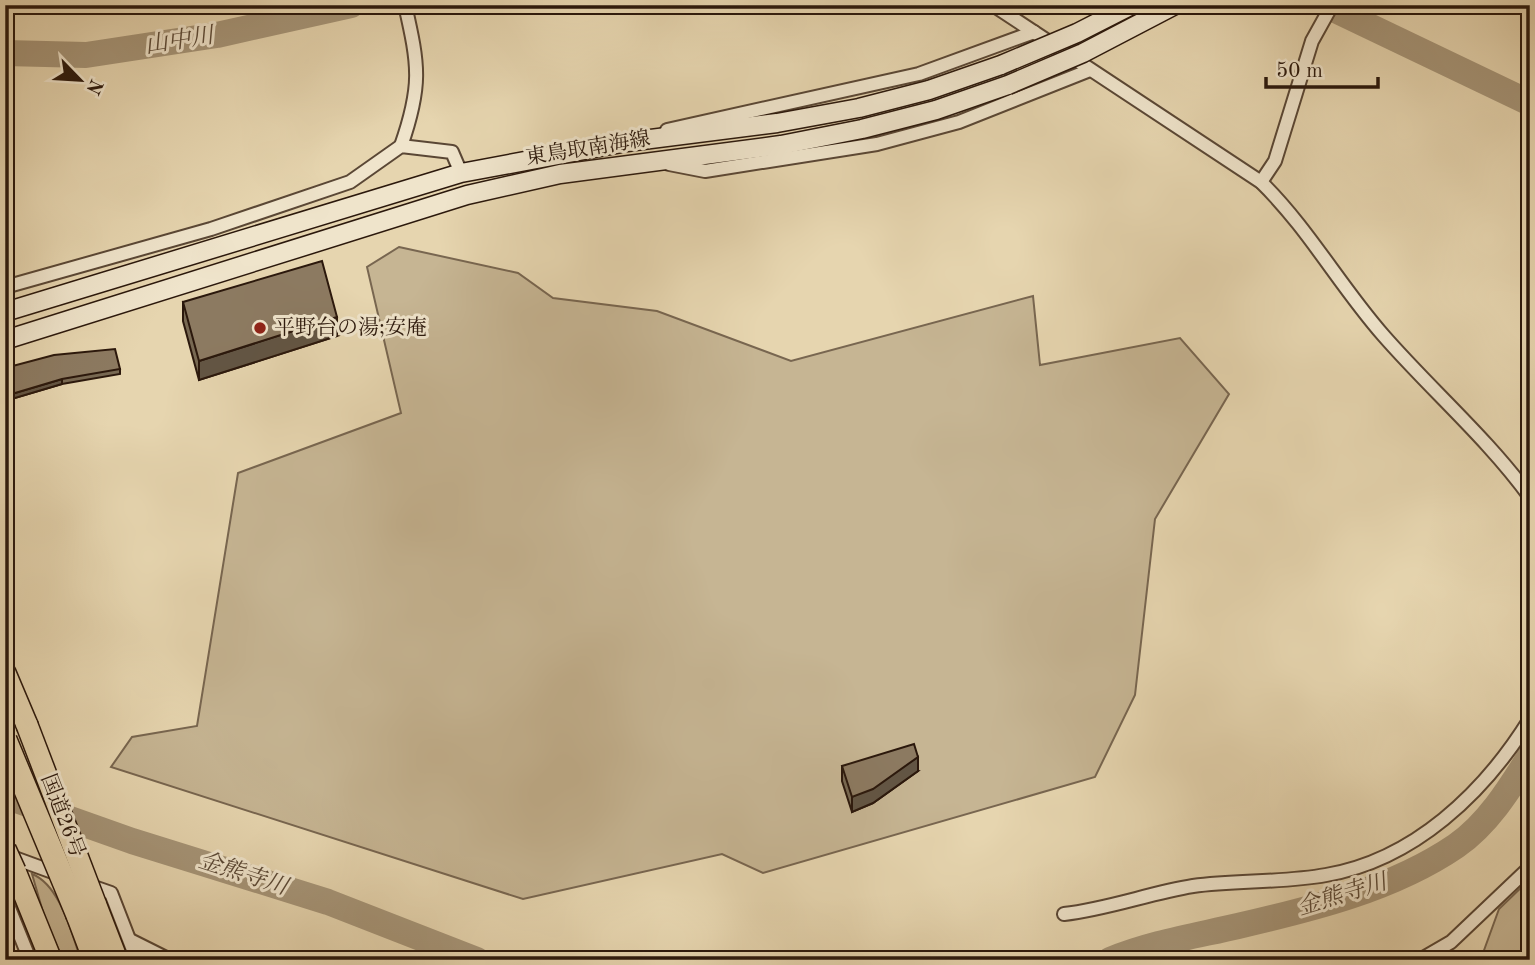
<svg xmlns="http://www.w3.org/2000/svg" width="1535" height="965" viewBox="0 0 1535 965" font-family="'Old Standard TT','Noto Serif JP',serif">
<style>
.green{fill:#c6b593;stroke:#786650;stroke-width:2}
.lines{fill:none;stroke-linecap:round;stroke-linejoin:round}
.river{stroke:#a69578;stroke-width:26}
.minor-casing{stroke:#5a4735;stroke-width:16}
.secondary-casing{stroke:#2b180c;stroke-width:21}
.trunk-casing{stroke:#2b180c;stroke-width:24}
.motorway-casing{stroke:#2b180c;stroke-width:26}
.minor{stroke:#efe4cb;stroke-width:12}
.secondary{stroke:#efe4cb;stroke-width:18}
.trunk{stroke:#e6d5af;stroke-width:21}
.motorway{stroke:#e6d5af;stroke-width:23}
.secondary-bridge-casing{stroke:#2b180c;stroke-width:21;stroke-linecap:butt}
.trunk-bridge-casing{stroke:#2b180c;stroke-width:24;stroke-linecap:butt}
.motorway-bridge-casing{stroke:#2b180c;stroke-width:26;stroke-linecap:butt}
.secondary-bridge{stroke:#efe4cb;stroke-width:18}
.trunk-bridge{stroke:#e6d5af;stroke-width:21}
.motorway-bridge{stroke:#e6d5af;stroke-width:23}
.wall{fill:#786953;stroke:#2b180c;stroke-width:2}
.shaded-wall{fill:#625544;stroke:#2b180c;stroke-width:2}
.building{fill:#8c7a61;stroke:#2b180c;stroke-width:2}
.poi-dot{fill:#8f2418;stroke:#efe4cb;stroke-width:2.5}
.labels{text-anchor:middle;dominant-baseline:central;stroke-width:6;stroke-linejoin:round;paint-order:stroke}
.street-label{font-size:21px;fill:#2b180c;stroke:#efe4cb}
.poi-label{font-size:21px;fill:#2b180c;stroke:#efe4cb;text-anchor:start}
.water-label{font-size:23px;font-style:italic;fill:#5c4a37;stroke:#efe4cb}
</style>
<rect width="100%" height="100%" fill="#e6d5af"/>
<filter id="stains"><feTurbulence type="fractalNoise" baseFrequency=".00286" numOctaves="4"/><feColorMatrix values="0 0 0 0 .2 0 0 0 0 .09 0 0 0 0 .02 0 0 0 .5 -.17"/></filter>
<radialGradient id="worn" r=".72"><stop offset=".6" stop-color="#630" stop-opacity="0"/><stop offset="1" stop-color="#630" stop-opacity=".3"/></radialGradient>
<g class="green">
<path d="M399,247L518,273L553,298L657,311L791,361L1033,296L1040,365L1180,338L1229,394L1155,519L1135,695L1095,777L763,873L722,854L523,899L111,767L132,737L197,726L238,473L401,413L367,267Z"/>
<path d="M32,874C60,885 71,932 81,960H63L45,919Z"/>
<path d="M1530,879V960H1484L1483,953L1499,909Z"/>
</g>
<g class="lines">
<g class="river">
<path d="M1325,5L1530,103"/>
<path d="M5,53L86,55L217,35L351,5"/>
<path d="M5,796L132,841L328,902L477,960"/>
<path d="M1110,960C1151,943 1195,936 1238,926C1312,909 1393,889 1456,846C1488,824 1510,788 1530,756"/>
</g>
<g class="minor-casing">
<g id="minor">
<path d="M993,5L1261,182C1308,228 1340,286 1383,335C1431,390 1487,438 1530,497"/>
<path d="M667,130L919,74L1034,32"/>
<path d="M401,146C422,86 419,66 405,5"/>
<path d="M669,164L705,171L877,144L959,122L1090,70"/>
<path d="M1261,182L1275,161L1312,41L1332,5"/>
<path d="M5,287L211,229L350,182L401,146L452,152L461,173"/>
<path d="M9,856L61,875"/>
<path d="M88,885L111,893L137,960"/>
<path d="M5,898L30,960"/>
<path d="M1064,914C1108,909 1150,893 1193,886C1237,880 1282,883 1326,875C1414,860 1484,793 1530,719"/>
<path d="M130,940L170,960"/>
<path d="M1420,960L1451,942L1530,867"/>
</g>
</g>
<g class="secondary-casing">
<g id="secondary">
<path d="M5,312L461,173L627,142L777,123L859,108L929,90L1001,65"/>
<path d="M5,340L467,195L560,174L781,145L862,129L936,110L1008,85"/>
</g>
</g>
<g class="trunk-casing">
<g id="trunk">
<path d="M5,673L27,725"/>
<path d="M15,871L51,960"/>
<path d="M95,903L117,960"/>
</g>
</g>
<g class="motorway-casing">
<path id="motorway" d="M78,915L95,960"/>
</g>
<use href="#minor" class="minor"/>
<use href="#secondary" class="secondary"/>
<use href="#trunk" class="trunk"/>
<use href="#motorway" class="motorway"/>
<g class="secondary-bridge-casing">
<g id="secondary-bridge">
<path d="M1001,65L1077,33L1132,5"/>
<path d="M1008,85L1083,53L1175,5"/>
</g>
</g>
<g class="trunk-bridge-casing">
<g id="trunk-bridge">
<path d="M27,725L95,903"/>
<path d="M5,849L15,871"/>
</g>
</g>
<g class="motorway-bridge-casing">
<path id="motorway-bridge" d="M5,740L78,915"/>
</g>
<use href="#secondary-bridge" class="secondary-bridge"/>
<use href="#trunk-bridge" class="trunk-bridge"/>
<use href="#motorway-bridge" class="motorway-bridge"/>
</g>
<g class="wall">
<path d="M183,302L337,336L199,380L183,321Z"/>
<path d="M5,368L120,369V374L62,384L5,401Z"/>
<path d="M842,766L918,771L873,803L852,812L842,781Z"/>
</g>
<g class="shaded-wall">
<path d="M337,317V336L199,380V361Z"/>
<path d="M62,379V384L5,401V396Z"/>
<path d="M918,757V771L873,803L852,812V797Z"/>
</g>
<g class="building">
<path d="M322,261L337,317L199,361L183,302Z"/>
<path d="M115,349L120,369L62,379L5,396V368L54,355Z"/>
<path d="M914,744L918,757L873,789L852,797L842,766Z"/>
</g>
<circle class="poi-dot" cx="260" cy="328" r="7"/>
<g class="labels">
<g class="street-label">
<text transform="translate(588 149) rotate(-9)">東鳥取南海線</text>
<text transform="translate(62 816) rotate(69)">国道26号</text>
</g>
<g class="poi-label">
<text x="274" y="328">平野台の湯;安庵</text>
</g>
<g class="water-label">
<text transform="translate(179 41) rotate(-9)">山中川</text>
<text transform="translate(243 874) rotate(18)">金熊寺川</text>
<text transform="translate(1342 895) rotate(-17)">金熊寺川</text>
</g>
</g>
<rect width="1535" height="965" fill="none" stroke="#e6d5af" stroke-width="28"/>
<rect x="7" y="7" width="1521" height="951" fill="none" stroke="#2b180c" stroke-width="3.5"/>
<rect x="14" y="14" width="1507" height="937" fill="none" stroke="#2b180c" stroke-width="2"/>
<g transform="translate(80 80) rotate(115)" stroke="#efe4cb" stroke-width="5" paint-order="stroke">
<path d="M0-5L12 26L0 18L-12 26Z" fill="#2b180c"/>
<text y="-10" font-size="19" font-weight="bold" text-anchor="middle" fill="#2b180c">N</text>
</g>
<path d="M1266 77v10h112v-10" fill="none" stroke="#2b180c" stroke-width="3.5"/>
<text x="1276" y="77" font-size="21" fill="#2b180c" stroke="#efe4cb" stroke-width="5" paint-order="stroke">50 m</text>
<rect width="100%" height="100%" filter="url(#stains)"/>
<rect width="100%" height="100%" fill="url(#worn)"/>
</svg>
